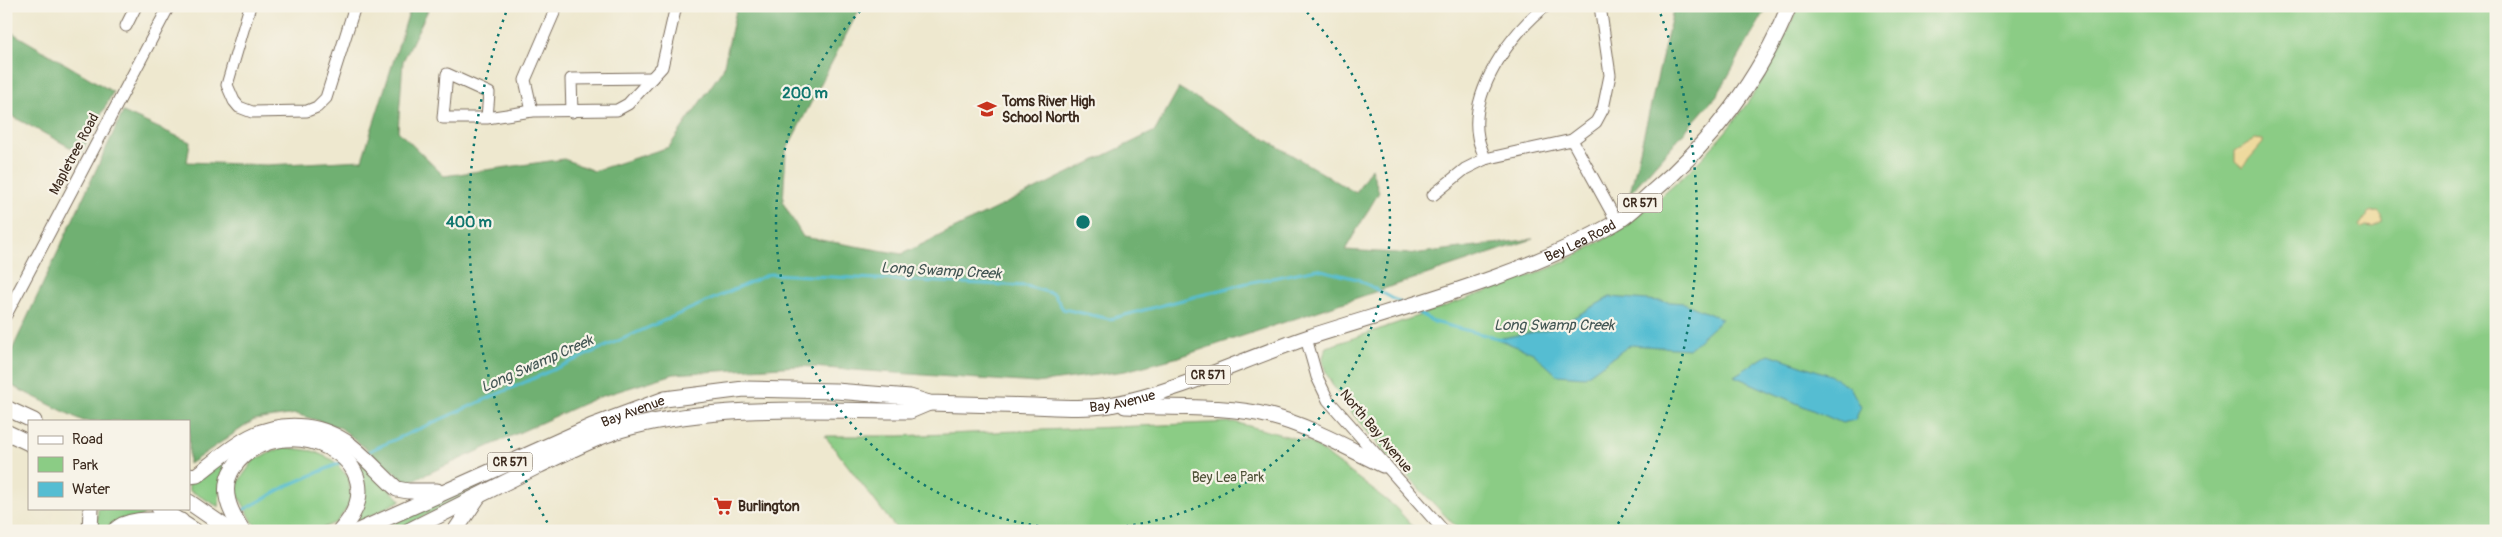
<svg xmlns="http://www.w3.org/2000/svg" width="2502" height="537" viewBox="0 0 2502 537" font-family="Pangolin,sans-serif">
<style>
.green{fill:#8bcc85;stroke:#637b52}
.forest{fill:#70b072;stroke:#566d48}
.sand{fill:#eeda9e;stroke:#94825e}
.water{fill:#55bdd2;stroke:#487478}
.lines{fill:none;stroke-linecap:round;stroke-linejoin:round}
.stream{stroke:#55bdd2;stroke-width:3}
.minor-casing{stroke:#7a6c5c;stroke-width:13}
.major-casing{stroke:#7a6c5c;stroke-width:17}
.minor{stroke:#fff;stroke-width:11}
.major{stroke:#fff;stroke-width:15}
.ring{fill:none;stroke:#0f766e;stroke-width:2.5;stroke-dasharray:2.5 5}
.labels{text-anchor:middle;dominant-baseline:central;stroke-width:4.5;stroke-linejoin:round;paint-order:stroke}
.shield{fill:#f7f3e8;stroke:#73665b;stroke-width:1}
.shield-label{font-size:12px;font-weight:bold;fill:#3b2a1e}
.poi-label{font-size:14px;font-weight:bold;fill:#3b2a1e;stroke:#f7f3e8;text-anchor:start}
.street-label{font-size:14px;fill:#3b2a1e;stroke:#f7f3e8}
.park-label{font-size:14px;fill:#4f5238;stroke:#f7f3e8}
.water-label{font-size:15px;font-style:italic;fill:#435654;stroke:#f7f3e8}
.centre{fill:#0f766e;stroke:#f7f3e8;stroke-width:2.5}
.ring-label{font-size:15px;text-anchor:middle;font-weight:bold;fill:#0f766e;stroke:#f7f3e8;stroke-width:4.5;stroke-linejoin:round;paint-order:stroke}
</style>
<rect width="100%" height="100%" fill="#f7f3e8"/>
<filter id="ink" filterUnits="userSpaceOnUse"><feTurbulence type="fractalNoise" baseFrequency=".02" numOctaves="2"/><feDisplacementMap in="SourceGraphic" scale="10" xChannelSelector="R" yChannelSelector="G"/><feConvolveMatrix kernelMatrix="1 2 1 2 8 2 1 2 1" color-interpolation-filters="sRGB"/></filter>
<filter id="wash" filterUnits="userSpaceOnUse"><feTurbulence type="fractalNoise" baseFrequency=".0096" numOctaves="4" result="noise"/><feDisplacementMap in="SourceGraphic" scale="20" xChannelSelector="R" yChannelSelector="G"/><feGaussianBlur stdDeviation="1.12" result="paint"/><feColorMatrix in="noise" values="0 0 0 0 0 0 0 0 0 0 0 0 0 0 0 0 0 1.4 0 .05"/><feComposite in="paint" operator="in"/></filter>
<g filter="url(#wash)">
<rect width="100%" height="100%" fill="#eee8cf"/>
<g class="green">
<path d="M1798,6H2496V531H1460C1429,498 1329,400 1323,362C1322,357 1325,352 1327,347C1381,329 1435,310 1488,291C1518,280 1551,270 1579,254C1657,209 1731,141 1773,61C1782,43 1790,25 1798,6Z"/>
<path d="M1234,422L1312,443L1394,506L1417,531H898L825,436H899Z"/>
<path d="M284,447L313,451L333,460L349,478L351,502L337,522L316,531H271L254,524L234,488L254,460Z"/>
<path d="M237,454L220,490L219,507L189,490V482Z"/>
<path d="M360,463L401,500L356,524C363,500 371,490 358,465Z"/>
<path d="M508,471L509,473L395,531H376Z"/>
<path d="M98,508H137L148,513L108,531H97Z"/>
</g>
<g class="forest">
<path d="M411,6H430L403,61L398,131L444,176L564,159L594,171L669,147L723,69L737,6H861L786,151L783,203L803,237L902,254L1155,131L1179,88L1356,193L1371,168L1379,192L1345,250L1412,254L1533,239L1297,318L1179,357L1125,371L1036,383L797,366L674,374L596,398L407,483L341,428L296,414L254,420L189,464V421H83L6,383V363L123,112L190,142L187,162L267,165L362,160Z"/>
<path d="M1677,6H1768L1718,94L1630,193L1673,11Z"/>
<path d="M6,29L113,92L81,153L6,113Z"/>
</g>
<g class="sand">
<path d="M2255,139L2263,140V143L2242,167L2235,161V151Z"/>
<path d="M2378,211L2382,215V222L2374,227L2366,226L2361,229L2359,226L2369,212Z"/>
</g>
<g class="water">
<path d="M1610,297L1684,303L1722,319L1689,349L1630,345L1585,377L1557,375L1533,353L1497,339L1555,328Z"/>
<path d="M1769,354L1830,375L1850,387L1861,407L1855,420L1842,423L1734,376Z"/>
</g>
<g class="lines">
<g class="stream">
<path d="M1413,310L1434,322L1501,339"/>
<path d="M367,452L769,274L1026,286L1054,294L1063,309L1110,319L1247,283L1317,269L1357,279L1401,303"/>
<path d="M238,513L289,485L340,463"/>
<path d="M200,531L214,524"/>
</g>
</g>
</g>
<g filter="url(#ink)">
<g class="lines">
<g class="minor-casing">
<g id="minor">
<path d="M250,6L227,85L234,101L239,107L252,112L307,111L317,107L326,98L355,6"/>
<path d="M126,26L136,6"/>
<path d="M532,111L525,80L557,6"/>
<path d="M572,112L571,79L652,78"/>
<path d="M487,118H443L447,74L489,93L487,118L532,111L617,110L628,104L662,67L676,6"/>
<path d="M1572,140L1617,222"/>
<path d="M1485,159C1483,152 1479,144 1478,137C1469,92 1512,31 1546,6"/>
<path d="M1433,195L1465,169L1485,159L1572,140L1596,122L1603,109L1610,75L1600,6"/>
<path d="M6,315L169,6"/>
<path d="M1306,338L1317,377L1328,400L1444,531"/>
</g>
</g>
<g class="major-casing">
<g id="major">
<path d="M1125,406C1171,408 1226,405 1270,416C1310,426 1347,448 1383,465"/>
<path d="M6,408L34,421"/>
<path d="M6,432L29,443"/>
<path d="M189,476L197,475C214,462 231,447 250,437C280,421 318,423 346,442C364,455 380,474 397,489L408,491H437"/>
<path d="M189,502L231,531"/>
<path d="M159,508L195,531"/>
<path d="M90,531L91,508"/>
<path d="M114,531C129,515 161,521 181,521"/>
<path d="M243,531C230,512 219,490 233,468C278,402 407,459 340,531"/>
<path id="s1" d="M358,531L592,426L665,399L744,389L836,391L910,397L929,403C964,404 999,405 1034,406C1059,407 1086,409 1110,405C1179,392 1243,359 1309,337C1412,304 1521,277 1615,223C1628,216 1639,204 1650,194C1710,144 1760,79 1789,6"/>
<path d="M408,531C452,509 496,487 540,465C570,451 599,435 631,427C722,404 817,411 910,411L929,403"/>
<path d="M455,531L478,497"/>
</g>
</g>
<use href="#minor" class="minor"/>
<use href="#major" class="major"/>
</g>
</g>
<g class="ring">
<path d="M1302 7A307 307 0 1 1 864 7"/>
<path d="M551 529A614 614 0 0 1 508 7M1658 7A614 614 0 0 1 1615 529"/>
</g>
<defs>
<g id="school-bare" transform="scale(1.5)"><path d="M0-5L7-2L0 1L-7-2ZM-4 1L0 2.5L4 1V4Q0 6-4 4Z" fill="#c8321e" stroke="#f7f3e8" stroke-width="2.5" paint-order="stroke"/></g>
<g id="supermarket-bare" transform="scale(1.5)"><path d="M-6-5.5h2.5l.6 2H6L4.5 2H-2.5L-4.4-4H-6ZM-1.5 3.2a1.3 1.3 0 1 0 .1 0ZM3 3.2a1.3 1.3 0 1 0 .1 0Z" fill="#c8321e" stroke="#f7f3e8" stroke-width="2.5" paint-order="stroke"/></g>
</defs>
<g fill-rule="evenodd">
<use href="#school-bare" x="987" y="109"/>
<use href="#supermarket-bare" x="723" y="506"/>
</g>
<g class="labels">
<g class="shield">
<rect x="1617.5" y="193.5" width="45" height="19" rx="4"/>
<rect x="1185.5" y="365.5" width="45" height="19" rx="4"/>
<rect x="487.5" y="452.5" width="45" height="19" rx="4"/>
</g>
<g class="shield-label">
<text x="1640" y="203">CR 571</text>
<text x="1208" y="375">CR 571</text>
<text x="510" y="462">CR 571</text>
</g>
<g class="poi-label">
<text x="1002" y="101">Toms River High<tspan x="1002" dy="16">School North</tspan></text>
<text x="738" y="506">Burlington</text>
</g>
<g class="street-label">
<text transform="translate(74 154) rotate(-62)">Mapletree Road</text>
<text stroke="none"><textPath href="#s1" startOffset="1280">Bey Lea Road</textPath></text>
<text stroke="none"><textPath href="#s1" startOffset="794">Bay Avenue</textPath></text>
<text stroke="none"><textPath href="#s1" startOffset="300">Bay Avenue</textPath></text>
<text transform="translate(1376 431) rotate(50)">North Bay Avenue</text>
</g>
<g class="park-label">
<text x="1228" y="477">Bey Lea Park</text>
</g>
<g class="water-label">
<text transform="translate(941 271) rotate(3)">Long Swamp Creek</text>
<text x="1554" y="325">Long Swamp Creek</text>
<text transform="translate(537 364) rotate(-24)">Long Swamp Creek</text>
</g>
</g>
<circle cx="1083" cy="222" r="8" class="centre"/>
<g class="ring-label">
<text x="805" y="98">200 m</text>
<text x="469" y="227">400 m</text>
</g>
<rect width="2502" height="537" fill="none" stroke="#f7f3e8" stroke-width="25"/>
<rect x="28" y="420" width="162" height="90" fill="#f7f3e8" stroke="#aca397"/>
<rect x="38" y="436" width="25" height="8" fill="#ffffff" stroke="#aca397"/>
<text x="72" y="444" font-size="15" fill="#3b2a1e">Road</text>
<rect x="38" y="457" width="25" height="15" fill="#8bcc85" stroke="#aca397"/>
<text x="72" y="470" font-size="15" fill="#3b2a1e">Park</text>
<rect x="38" y="482" width="25" height="15" fill="#55bdd2" stroke="#aca397"/>
<text x="72" y="494" font-size="15" fill="#3b2a1e">Water</text>
</svg>
